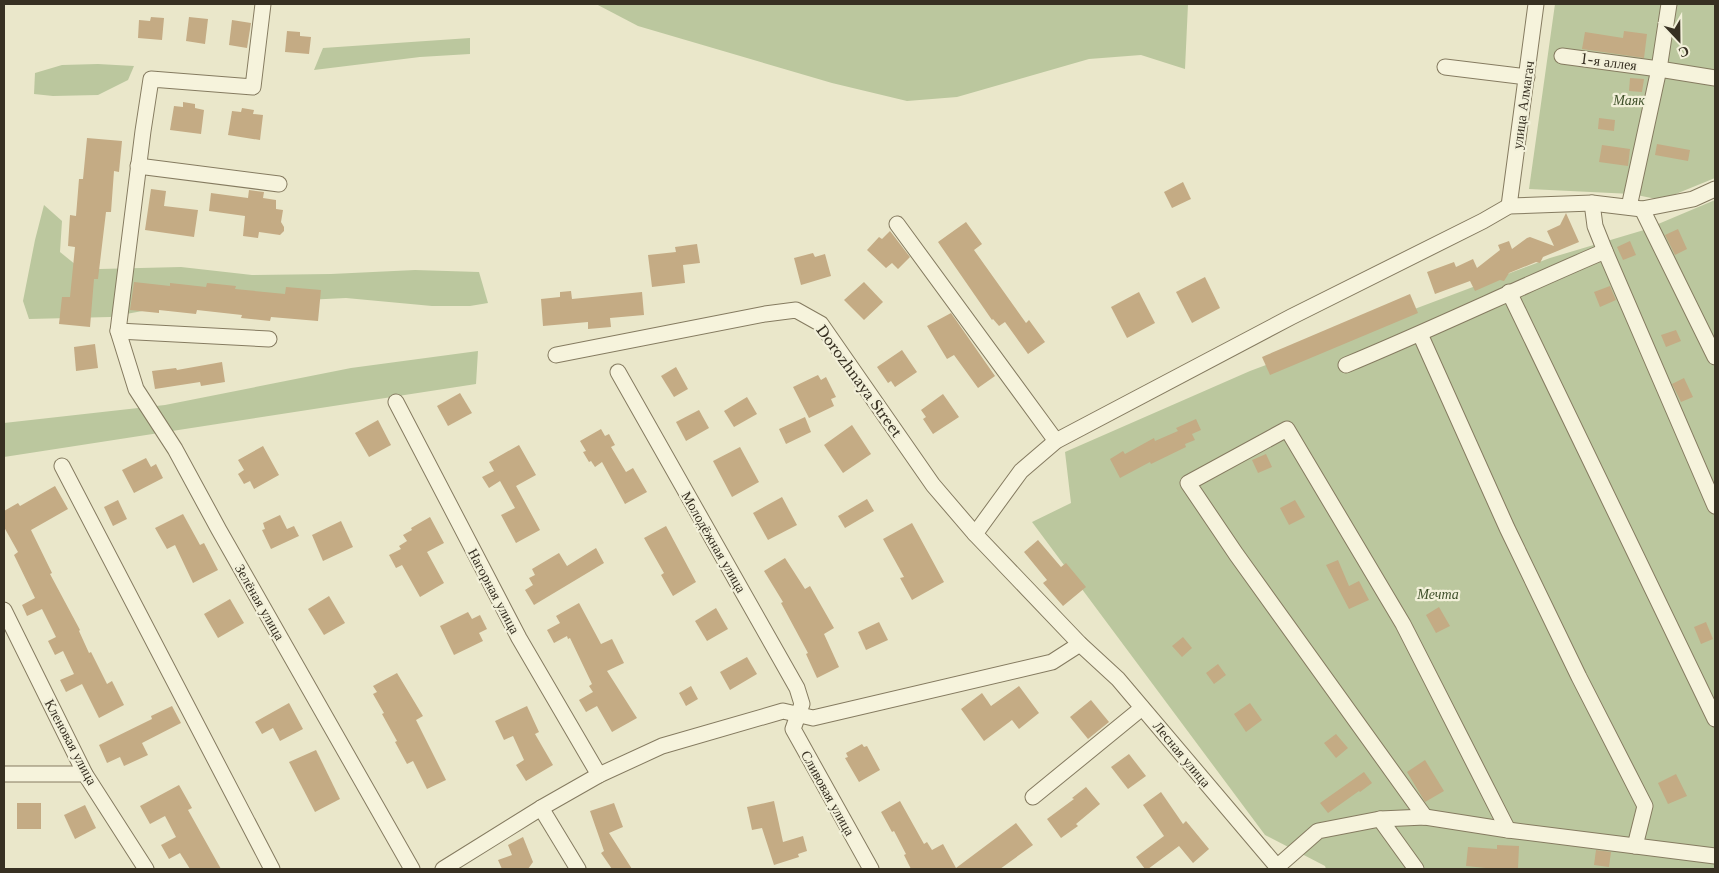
<svg xmlns="http://www.w3.org/2000/svg" width="1719" height="873" viewBox="0 0 1719 873" font-family="'Libre Baskerville',serif">
<style>
.green{fill:#bbc79e}
.building{fill:#c4ab84}
.lines{fill:none;stroke-linecap:round;stroke-linejoin:round}
.minor-casing{stroke:#857b60;stroke-width:17}
.minor{stroke:#f6f3dc;stroke-width:15}
.labels{text-anchor:middle;dominant-baseline:central;stroke-width:4.5;stroke-linejoin:round;paint-order:stroke}
.street-label{font-size:14px;fill:#373022;stroke:#f2f0d9}
.park-label{font-size:14px;font-style:italic;fill:#40512b;stroke:#f2f0d9}
</style>
<rect width="100%" height="100%" fill="#eae7ca"/>
<g class="green">
<path d="M596,4H1188L1185,69L1141,55L1089,59L957,97L907,101L832,83L638,26Z"/>
<path d="M1555,4H1715V178L1661,200L1632,194L1529,189Z"/>
<path d="M470,38V54L420,57L314,70L323,48Z"/>
<path d="M98,64L134,66L128,80L98,95L53,96L34,94L35,73L62,65Z"/>
<path d="M1715,200V869H1326L1325,866L1265,835L1032,522L1071,503L1065,452L1250,371L1550,258L1644,230Z"/>
<path d="M44,205L62,221L60,252L76,265L100,269L181,267L252,275L331,274L415,270L479,272L488,303L470,306H432L346,298L164,307L110,317L29,319L23,301L35,240Z"/>
<path d="M478,351L476,384L4,457V423L165,405L351,368Z"/>
</g>
<g class="building">
<path d="M151,17L164,18L162,40L138,38L139,20L150,21Z"/>
<path d="M189,17L208,19L205,44L186,41Z"/>
<path d="M232,20L251,23L247,48L229,45Z"/>
<path d="M287,31L300,32V36L311,37L309,54L285,52Z"/>
<path d="M1624,31L1647,34L1644,58L1582,49L1585,32L1623,38Z"/>
<path d="M1630,78L1644,79L1642,92L1629,91Z"/>
<path d="M183,102L195,104V108L204,110L201,134L170,130L174,106L183,107Z"/>
<path d="M242,108L254,110L253,114L263,115L260,140L228,135L232,111L241,112Z"/>
<path d="M1599,118L1615,120L1614,131L1598,129Z"/>
<path d="M87,138L122,141L119,172L114,171L111,212H106L98,279H94L90,327L59,324L62,297H70L75,247L68,246L70,215L76,216L79,179H83Z"/>
<path d="M1657,144L1690,150L1688,161L1655,155Z"/>
<path d="M1602,145L1630,149L1628,166L1599,162Z"/>
<path d="M1183,182L1191,199L1172,208L1164,192Z"/>
<path d="M151,189L166,191L164,206L198,210L194,237L145,230Z"/>
<path d="M249,190L264,192L263,198L276,200V209L283,210L281,222L284,227V231L280,235L259,232L258,238L243,236L245,216L209,211L211,193L248,198Z"/>
<path d="M1566,213L1579,242L1543,257L1540,263L1536,262L1509,273L1504,281L1500,280L1475,291L1470,281L1435,294L1427,272L1454,262L1456,267L1473,259L1477,268L1500,250L1498,245L1509,241L1512,249L1527,238L1530,237L1554,246L1547,231L1560,225Z"/>
<path d="M966,222L982,244L974,250L1026,323L1029,320L1045,342L1028,354L1005,322L999,326L993,319L992,320L938,242Z"/>
<path d="M1678,229L1687,249L1675,255L1665,235Z"/>
<path d="M890,231L910,257L898,269L892,263L886,268L867,250L879,237L882,239Z"/>
<path d="M1630,241L1636,255L1623,260L1617,247Z"/>
<path d="M697,244L700,263L683,265L685,283L652,287L648,255L676,252L675,247Z"/>
<path d="M813,253L815,257L825,254L831,276L801,285L794,258Z"/>
<path d="M1205,277L1220,308L1192,323L1176,292Z"/>
<path d="M134,282L170,286V283L206,287L207,283L236,286L235,289L285,294L286,287L321,290L318,321L271,317L270,321L241,318L242,315L197,310L196,314L159,310V313L130,310Z"/>
<path d="M864,282L883,302L864,320L844,300Z"/>
<path d="M1610,286L1616,300L1600,307L1594,292Z"/>
<path d="M571,291L572,299L642,292L644,315L610,318L611,327L588,329V322L543,326L541,299L560,297V292Z"/>
<path d="M1139,292L1155,323L1127,338L1111,307Z"/>
<path d="M1410,294L1418,313L1270,375L1262,357Z"/>
<path d="M951,313L995,376L978,388L954,355L947,359L927,326Z"/>
<path d="M1676,330L1681,341L1666,347L1661,335Z"/>
<path d="M95,344L98,368L76,371L74,347Z"/>
<path d="M902,350L917,372L895,387L891,381L888,383L877,367Z"/>
<path d="M222,362L225,382L201,386L200,382L155,389L152,371L176,368L177,370Z"/>
<path d="M676,367L688,389L674,397L661,376Z"/>
<path d="M818,375L821,380L826,377L836,397L831,399L834,406L809,418L793,387Z"/>
<path d="M1684,378L1693,397L1681,402L1672,384Z"/>
<path d="M460,393L472,413L448,426L437,406Z"/>
<path d="M943,394L959,417L933,434L923,419L926,417L921,410Z"/>
<path d="M747,397L757,414L734,427L724,411Z"/>
<path d="M699,410L709,428L686,441L676,422Z"/>
<path d="M805,417L811,432L786,444L779,429Z"/>
<path d="M1196,419L1201,430L1192,434L1195,440L1185,444L1186,447L1151,464L1150,462L1120,478L1110,459L1123,451L1125,454L1154,438L1155,441L1178,431L1176,428Z"/>
<path d="M378,420L391,445L369,457L355,433Z"/>
<path d="M852,425L871,454L843,473L824,445Z"/>
<path d="M601,429L605,436L609,434L615,445L611,447L626,472L633,468L647,492L625,504L602,462L595,467L591,461L589,462L583,452L586,451L580,441Z"/>
<path d="M519,445L536,475L516,486L540,530L516,543L501,515L515,508L500,481L489,488L482,477L494,471L489,462Z"/>
<path d="M263,446L279,475L254,489L250,481L244,484L238,474L244,470L238,460Z"/>
<path d="M740,447L759,482L732,497L713,461Z"/>
<path d="M1266,454L1272,467L1258,473L1252,460Z"/>
<path d="M146,458L151,467L156,464L163,478L134,493L122,470Z"/>
<path d="M55,486L68,509L31,530L52,573L50,574L80,630L79,631L89,653L91,652L107,684L112,681L124,705L99,718L82,684L66,692L60,680L74,674L63,651L55,655L48,641L56,637L42,609L27,616L22,605L35,598L16,559L14,555L18,552L4,527V511L18,503L20,506Z"/>
<path d="M782,497L797,525L768,540L753,513Z"/>
<path d="M867,499L874,511L845,528L838,516Z"/>
<path d="M118,500L127,519L113,526L104,507Z"/>
<path d="M1295,500L1305,517L1289,525L1280,508Z"/>
<path d="M183,514L200,545L204,543L218,570L193,583L175,545L167,549L155,528Z"/>
<path d="M280,515L287,529L294,526L299,536L271,549L262,530L265,529L263,523Z"/>
<path d="M430,517L444,543L427,552L444,583L420,597L402,565L396,568L389,555L401,549L399,546L407,541L403,535L412,530L411,528Z"/>
<path d="M341,521L353,547L323,561L312,535Z"/>
<path d="M912,523L944,582L912,600L900,578L904,577L883,539Z"/>
<path d="M666,526L696,582L673,596L661,575L664,573L644,538Z"/>
<path d="M1038,540L1061,567L1066,563L1086,587L1063,606L1043,583L1047,580L1024,552Z"/>
<path d="M596,548L604,563L534,605L525,590L533,585L529,578L535,575L532,569L559,553L567,566Z"/>
<path d="M785,558L805,589L810,586L834,628L824,634L839,667L817,678L806,654L808,653L781,603L783,602L764,571Z"/>
<path d="M1338,560L1349,586L1359,581L1369,600L1349,609L1326,565Z"/>
<path d="M329,596L345,623L324,635L308,609Z"/>
<path d="M230,599L244,623L218,638L204,614Z"/>
<path d="M579,603L601,644L612,639L624,663L607,671L637,718L612,732L597,706L586,712L579,700L593,692L589,686L592,684L570,638L568,639L567,636L554,643L547,630L560,623L556,616Z"/>
<path d="M1439,607L1450,626L1436,633L1426,615Z"/>
<path d="M716,608L728,629L707,641L695,621Z"/>
<path d="M468,612L472,619L480,615L487,629L479,633L483,641L454,655L440,626Z"/>
<path d="M879,622L888,640L866,650L858,632Z"/>
<path d="M1706,622L1713,639L1701,644L1694,627Z"/>
<path d="M1183,637L1192,648L1182,657L1172,646Z"/>
<path d="M747,657L757,674L730,690L720,672Z"/>
<path d="M1218,664L1226,675L1214,684L1206,673Z"/>
<path d="M397,673L423,716L416,720L446,780L427,789L413,761L407,764L395,742L397,741L382,714L384,713L373,694L377,692L373,686Z"/>
<path d="M691,686L698,699L686,706L679,693Z"/>
<path d="M1019,686L1039,713L1019,729L1012,720L984,741L961,709L982,693L991,706Z"/>
<path d="M1091,700L1109,722L1088,739L1070,717Z"/>
<path d="M289,703L303,729L280,741L273,728L262,734L255,722Z"/>
<path d="M1250,703L1262,720L1246,732L1234,714Z"/>
<path d="M172,706L181,723L142,743L148,755L124,766L120,757L107,763L99,745L152,719L151,716Z"/>
<path d="M527,706L539,732L535,734L553,765L526,781L516,765L524,760L513,736L504,740L495,721Z"/>
<path d="M1336,734L1348,748L1336,758L1324,743Z"/>
<path d="M862,744L864,747L867,746L880,770L859,782L845,758L848,757L846,753Z"/>
<path d="M316,750L340,799L315,812L289,762Z"/>
<path d="M1129,754L1146,776L1128,789L1111,767Z"/>
<path d="M1425,760L1444,791L1425,802L1407,772Z"/>
<path d="M1364,772L1372,783L1360,792L1359,791L1328,813L1320,803Z"/>
<path d="M1676,774L1687,796L1668,804L1658,783Z"/>
<path d="M179,785L192,808L188,810L221,869H190L180,853L169,859L161,845L176,837L165,816L150,824L140,806Z"/>
<path d="M1086,787L1100,804L1076,824L1078,826L1061,838L1047,819L1074,799L1072,798Z"/>
<path d="M1161,792L1183,824L1186,821L1209,849L1193,863L1179,846L1148,869H1145L1136,857L1164,836L1143,805Z"/>
<path d="M774,801L783,842L803,836L807,851L798,854L799,857L774,865L762,828L752,830L747,807Z"/>
<path d="M900,801L924,844L927,842L932,850L943,844L956,868L1016,823L1033,845L1000,869H911L904,855L906,854L894,831L892,832L881,812Z"/>
<rect x="17" y="803" width="24" height="26"/>
<path d="M614,803L623,827L609,833L632,869H612L601,853L604,851L590,811Z"/>
<path d="M85,805L96,828L75,839L64,815Z"/>
<path d="M523,837L533,862L528,869H502L498,860L512,855L508,845Z"/>
<path d="M1497,845L1519,846L1518,869H1496L1466,866L1468,847L1497,849Z"/>
<path d="M1596,850L1611,852L1609,867L1594,865Z"/>
</g>
<g class="lines">
<g class="minor-casing">
<g id="minor">
<path d="M263,4L253,87L151,79L143,131L118,331L269,339"/>
<path d="M1562,56L1659,69L1715,78"/>
<path d="M1445,67L1527,77"/>
<path d="M138,166L279,184"/>
<path d="M1592,203L1595,226L1605,251L1715,506"/>
<path d="M1509,206L1536,4"/>
<path d="M1629,207L1659,69L1669,4"/>
<path d="M1642,209L1715,357"/>
<path d="M897,224L1056,441"/>
<path d="M1509,292L1715,719"/>
<path d="M118,331L136,389L175,449L219,530L412,869"/>
<path d="M1420,334L1507,528L1579,677L1645,806L1635,846"/>
<path d="M556,355L765,314L796,310L821,324L933,485L975,534L1080,644L1118,679L1279,869"/>
<path d="M1346,365C1433,329 1518,288 1605,251"/>
<path d="M618,372L797,688L802,704L793,729L871,869"/>
<path d="M396,402L519,638L599,775"/>
<path d="M62,466L272,869"/>
<path d="M975,534L1021,471L1056,441L1291,317L1483,221L1509,206L1592,203L1642,209L1693,199L1715,189"/>
<path d="M4,610L85,774L146,869"/>
<path d="M4,774H85"/>
<path d="M1033,797L1142,708"/>
<path d="M541,808L578,869"/>
<path d="M1425,817L1236,554L1188,483L1287,429L1403,624L1508,830"/>
<path d="M1380,819L1416,869"/>
<path d="M1277,867L1318,831L1380,819L1425,817L1508,830L1715,856"/>
<path d="M443,869L541,808L599,775L662,746L783,711L813,718L1052,662L1080,644"/>
</g>
</g>
<use href="#minor" class="minor"/>
</g>
<g class="labels">
<g class="street-label">
<text transform="translate(1609 62) rotate(7)">1-я аллея</text>
<text transform="translate(1523 105) rotate(-82)">улица Алмагач</text>
<text transform="translate(859 381) rotate(54)">Dorozhnaya Street</text>
<text transform="translate(714 542) rotate(60)">Молодёжная улица</text>
<text transform="translate(494 591) rotate(62)">Нагорная улица</text>
<text transform="translate(260 602) rotate(60)">Зелёная улица</text>
<text transform="translate(71 742) rotate(62)">Кленовая улица</text>
<text transform="translate(1182 754) rotate(50)">Лесная улица</text>
<text transform="translate(828 793) rotate(61)">Сливовая улица</text>
</g>
<g class="park-label">
<text x="1629" y="100">Маяк</text>
<text x="1438" y="594">Мечта</text>
</g>
</g>
<rect width="1719" height="873" fill="none" stroke="#373022" stroke-width="10"/>
<g transform="translate(1679 40) rotate(158)" stroke="#f2f0d9" stroke-width="4" paint-order="stroke">
<path d="M0-4L9 19L0 12L-9 19Z" fill="#373022"/>
<text y="-8" font-size="14" font-weight="bold" text-anchor="middle" fill="#373022">С</text>
</g>
</svg>
